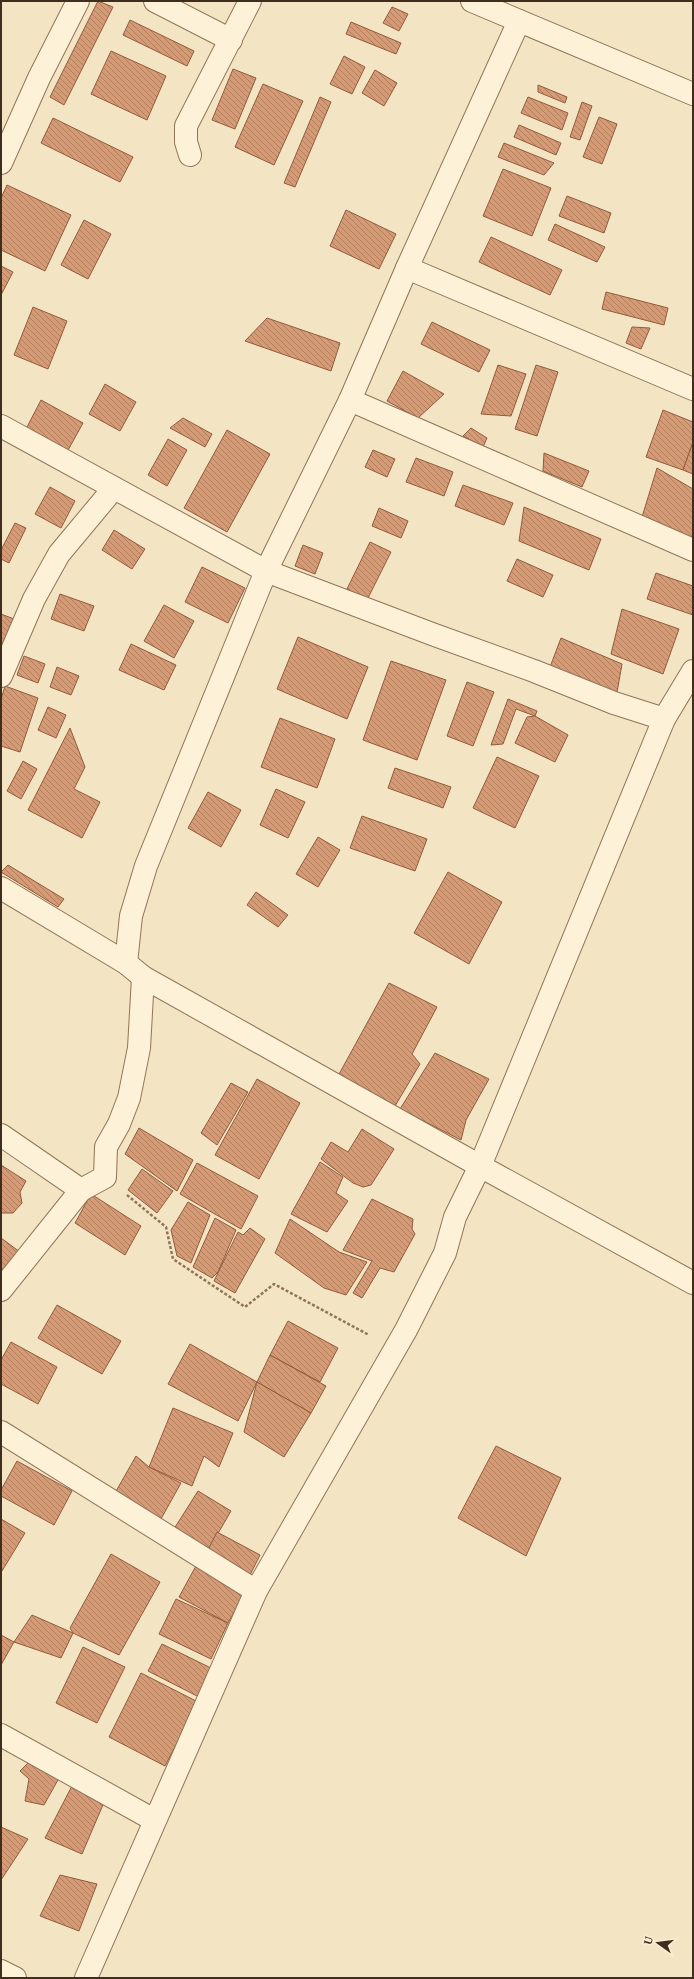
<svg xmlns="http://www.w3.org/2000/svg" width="694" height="1979" viewBox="0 0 694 1979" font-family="'PT Serif',serif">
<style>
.building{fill:url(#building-back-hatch);stroke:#935b3a}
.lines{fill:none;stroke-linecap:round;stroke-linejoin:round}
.minor-casing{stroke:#917457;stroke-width:24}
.path{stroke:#917457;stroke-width:2.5;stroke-dasharray:3 2;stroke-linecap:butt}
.minor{stroke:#fdf1d8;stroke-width:22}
</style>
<defs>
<pattern id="building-back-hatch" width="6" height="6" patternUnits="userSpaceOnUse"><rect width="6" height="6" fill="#d69b75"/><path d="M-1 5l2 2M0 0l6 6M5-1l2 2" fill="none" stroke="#af7f5f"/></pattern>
</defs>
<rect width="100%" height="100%" fill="#f3e4c4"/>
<g class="building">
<path d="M98,1L113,7L64,105L50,97Z"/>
<path d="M392,7L408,14L399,31L383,23Z"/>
<path d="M130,20L194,51L187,66L123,35Z"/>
<path d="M351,22L401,43L396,54L346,34Z"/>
<path d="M111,51L166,76L147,120L91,94Z"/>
<path d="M344,56L365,67L352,94L330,84Z"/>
<path d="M233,69L256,78L235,129L212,120Z"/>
<path d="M375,70L397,83L384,106L362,93Z"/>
<path d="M263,84L303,101L274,165L235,147Z"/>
<path d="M538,85L567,97L565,103L538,92Z"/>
<path d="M320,97L331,102L295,187L284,183Z"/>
<path d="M528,97L568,113L562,130L521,113Z"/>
<path d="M582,102L592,106L580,140L570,137Z"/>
<path d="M599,117L617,124L602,164L583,157Z"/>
<path d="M53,118L133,157L120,182L41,143Z"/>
<path d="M519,125L561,143L556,155L514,137Z"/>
<path d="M504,143L554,163L544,175L498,157Z"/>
<path d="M503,169L551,188L532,236L483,216Z"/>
<path d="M7,185L71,215L45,271L1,250V198Z"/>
<path d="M567,196L611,213L604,233L559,216Z"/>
<path d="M346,210L396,234L379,269L330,246Z"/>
<path d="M84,220L111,234L88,279L61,265Z"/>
<path d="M555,224L605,247L597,262L548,240Z"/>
<path d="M491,237L562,270L550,295L479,262Z"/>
<path d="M1,266L13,272L1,295Z"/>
<path d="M606,292L668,308L664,325L602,309Z"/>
<path d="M33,307L67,321L48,369L14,355Z"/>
<path d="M267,318L340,343L331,371L245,341Z"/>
<path d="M432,322L490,350L479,372L421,344Z"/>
<path d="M632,327L650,328L641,349L626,343Z"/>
<path d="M498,365L526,374L511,416L481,414Z"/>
<path d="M536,365L558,372L537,436L515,429Z"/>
<path d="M403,371L444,394L418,418L387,401Z"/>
<path d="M105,384L136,402L120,431L89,414Z"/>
<path d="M41,400L83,423L67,452L26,429Z"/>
<path d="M663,410L693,422V442L683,470L646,457Z"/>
<path d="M183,418L212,434L205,447L170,428Z"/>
<path d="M471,428L487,438L483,447L463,436Z"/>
<path d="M227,430L270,454L227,532L184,508Z"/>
<path d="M168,439L187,450L167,486L148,475Z"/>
<path d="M693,442V474L683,470Z"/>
<path d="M373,450L395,459L387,477L365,467Z"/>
<path d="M544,453L589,471L582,487L543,471Z"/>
<path d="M416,458L453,472L444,496L406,482Z"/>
<path d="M657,468L693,489V539L642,517Z"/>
<path d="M463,485L513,503L504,525L455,506Z"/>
<path d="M50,487L75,501L61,528L35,514Z"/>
<path d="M524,507L601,539L589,570L519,541Z"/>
<path d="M379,508L408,521L401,538L372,526Z"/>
<path d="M15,523L26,528L9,563L1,559V550Z"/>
<path d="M114,530L145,549L132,569L102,550Z"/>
<path d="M370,542L391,552L367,600L347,589Z"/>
<path d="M303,545L323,553L315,574L295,566Z"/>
<path d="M517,559L553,575L543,597L507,581Z"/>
<path d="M202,567L245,588L228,623L185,602Z"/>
<path d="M656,573L693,586V615L647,599Z"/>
<path d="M60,594L94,606L84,631L51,619Z"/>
<path d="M164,605L194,621L174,658L144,641Z"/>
<path d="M622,609L679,629L663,674L611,654Z"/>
<path d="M1,614L14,619L1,649Z"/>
<path d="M298,637L368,667L347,719L277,689Z"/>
<path d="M561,638L622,664L616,698L550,667Z"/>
<path d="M131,644L176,665L164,690L119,670Z"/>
<path d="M24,656L45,664L38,683L17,675Z"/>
<path d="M391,661L446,680L417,760L363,740Z"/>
<path d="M57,667L79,676L71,695L50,687Z"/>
<path d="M467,682L494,692L473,746L447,736Z"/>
<path d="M5,686L38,698L20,752L1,746V699Z"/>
<path d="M508,699L537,711L535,716L516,709L503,744L491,745Z"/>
<path d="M48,707L66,715L56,738L38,730Z"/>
<path d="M535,716L568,735L555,762L515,743L527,717Z"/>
<path d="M280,718L335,739L317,788L261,767Z"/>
<path d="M70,728L85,767L74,789L100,802L82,838L28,810Z"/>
<path d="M497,757L539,776L515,828L473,808Z"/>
<path d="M23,761L37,769L21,799L7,791Z"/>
<path d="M395,768L451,787L443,808L388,788Z"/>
<path d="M276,789L305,802L288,838L260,825Z"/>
<path d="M208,792L241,810L221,847L188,828Z"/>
<path d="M362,816L427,839L415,871L350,848Z"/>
<path d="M318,837L340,850L318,887L296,874Z"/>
<path d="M8,865L64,899L58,907L1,872Z"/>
<path d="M448,872L502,902L469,964L414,933Z"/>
<path d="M256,892L288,915L278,927L247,905Z"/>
<path d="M389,983L437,1007L412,1054L420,1064L395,1106L338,1076Z"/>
<path d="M435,1053L489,1079L466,1120L461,1140L400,1109Z"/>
<path d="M257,1079L300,1103L259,1179L215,1155Z"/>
<path d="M231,1083L248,1092L217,1145L201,1133Z"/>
<path d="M139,1128L193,1160L177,1191L125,1154Z"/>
<path d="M362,1129L394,1149L371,1185L363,1187L353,1183L321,1159L331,1142L348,1152Z"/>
<path d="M320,1162L343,1177L336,1193L348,1201L327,1232L291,1214Z"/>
<path d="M197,1163L258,1196L241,1229L180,1194Z"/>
<path d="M1,1165L26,1181L20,1192L22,1203L13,1213H1Z"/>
<path d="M142,1169L173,1191L157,1213L128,1190Z"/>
<path d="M91,1194L141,1226L125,1255L75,1223Z"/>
<path d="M372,1199L413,1219L412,1229L415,1234L394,1272L380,1268L362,1298L353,1293L372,1261L343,1250Z"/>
<path d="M188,1202L210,1215L191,1263L177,1256L171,1230Z"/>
<path d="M215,1218L236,1230L218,1272L212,1278L193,1267Z"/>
<path d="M290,1219L339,1252L367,1262L346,1295L324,1288L275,1253Z"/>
<path d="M250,1228L265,1239L235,1293L214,1281L238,1232L243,1235Z"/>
<path d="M1,1238L20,1252L1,1272Z"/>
<path d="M57,1305L121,1341L102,1374L38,1338Z"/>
<path d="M288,1321L338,1348L320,1382L270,1355Z"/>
<path d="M11,1342L57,1367L38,1404L1,1384V1360Z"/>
<path d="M190,1344L257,1382L238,1421L168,1384Z"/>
<path d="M270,1355L326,1386L311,1413L257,1382Z"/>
<path d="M257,1382L311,1413L284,1457L244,1432Z"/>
<path d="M173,1408L233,1433L219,1467L204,1456L192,1486L149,1467Z"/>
<path d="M496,1446L561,1478L526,1556L458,1518Z"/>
<path d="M136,1456L149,1467L181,1483L157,1526L111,1500Z"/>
<path d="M17,1461L72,1491L54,1525L1,1496V1490Z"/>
<path d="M198,1491L231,1511L206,1554L172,1532Z"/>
<path d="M1,1519L25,1533L2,1571L1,1570Z"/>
<path d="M217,1532L260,1555L249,1577L206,1554Z"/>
<path d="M111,1554L160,1582L119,1655L73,1633L70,1628Z"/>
<path d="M197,1564L246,1591L228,1623L179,1597Z"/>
<path d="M176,1599L228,1623L211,1659L159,1634Z"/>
<path d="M32,1615L73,1633L61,1658L14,1642Z"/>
<path d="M1,1635L14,1642L1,1665Z"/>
<path d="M162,1644L215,1670L201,1698L148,1671Z"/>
<path d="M83,1647L125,1667L97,1723L56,1703Z"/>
<path d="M141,1673L198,1702L165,1766L109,1737Z"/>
<path d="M29,1762L59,1778L44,1805L25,1801L29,1779L20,1771Z"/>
<path d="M73,1784L105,1800L82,1854L45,1838Z"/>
<path d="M1,1827L28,1839L1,1880Z"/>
<path d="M60,1875L97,1884L79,1931L40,1916Z"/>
</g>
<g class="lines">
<g class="minor-casing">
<g id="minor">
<path d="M155,1L231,40"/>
<path d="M472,1L693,94"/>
<path d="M190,155L186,142V126L250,1"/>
<path d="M1,163L39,78L78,1"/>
<path d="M407,268L693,389"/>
<path d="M350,400L693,550"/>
<path d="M1,426L266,571L432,634L534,671L614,703L664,719"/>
<path d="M1,676L34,599L59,554L114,488"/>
<path d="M1,888L126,963L143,977L480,1166L693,1283"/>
<path d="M126,963L131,916L146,866L266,571L350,400L407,268L519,21"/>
<path d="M1,1135L81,1190"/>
<path d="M1,1290L81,1190L105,1177L106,1147L119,1124L129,1098L139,1048L143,977"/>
<path d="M1,1432L256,1591"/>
<path d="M1,1735L154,1820"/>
<path d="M1,1971L15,1978"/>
<path d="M86,1978L256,1591L406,1330L445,1253L455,1217L480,1166L664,719L693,671"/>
</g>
</g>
<path class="path" d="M127,1195L166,1227L173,1259L245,1307L274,1284L369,1335"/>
<use href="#minor" class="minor"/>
</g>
<rect width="694" height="1979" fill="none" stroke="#3f2d1d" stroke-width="4"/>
<g transform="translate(658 1943) rotate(284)" stroke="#faeed4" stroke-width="3" paint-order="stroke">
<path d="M0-3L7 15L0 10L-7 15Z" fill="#3f2d1d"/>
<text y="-6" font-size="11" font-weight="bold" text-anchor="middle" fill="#3f2d1d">U</text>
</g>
</svg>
